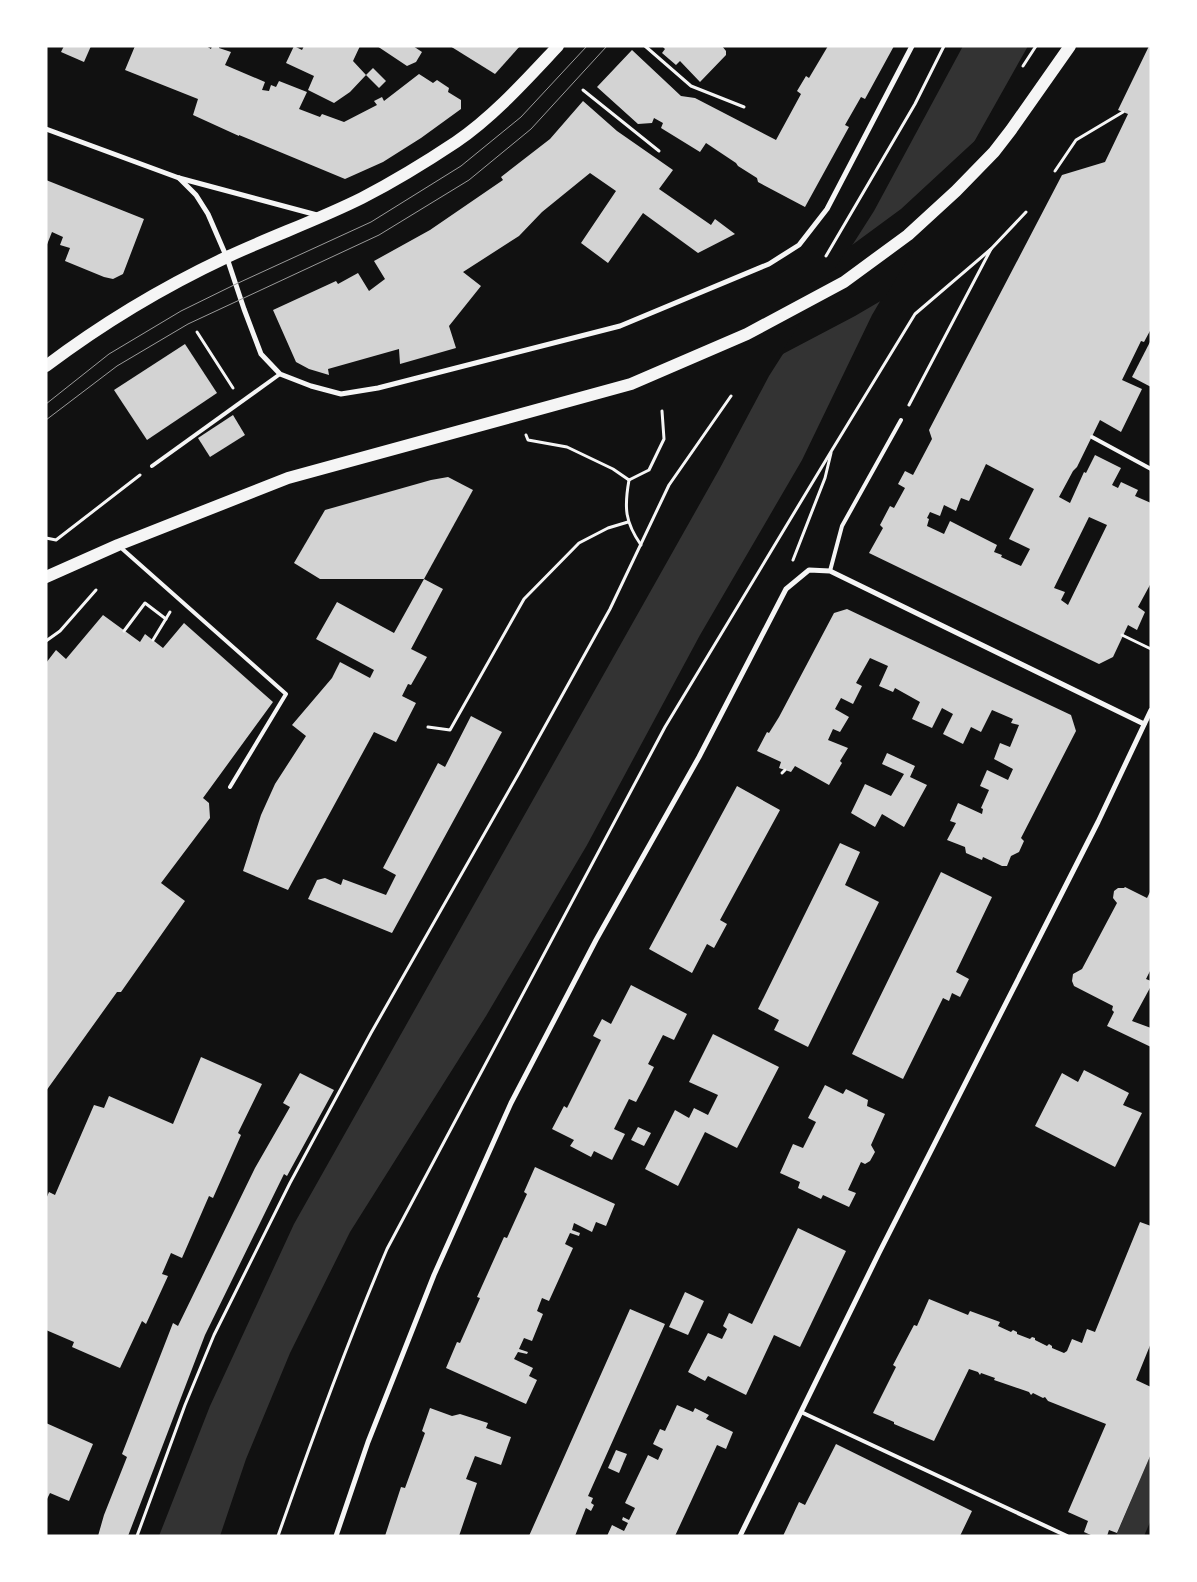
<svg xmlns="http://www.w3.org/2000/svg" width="1197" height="1582" viewBox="0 0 1197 1582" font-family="'Noto Serif',serif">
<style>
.water{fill:#333}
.pier{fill:#111}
.building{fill:#d3d3d3;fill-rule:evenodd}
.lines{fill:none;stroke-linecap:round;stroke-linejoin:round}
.path{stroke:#f5f5f5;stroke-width:3}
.service{stroke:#f5f5f5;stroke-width:4}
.minor{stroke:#f5f5f5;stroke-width:5}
.primary{stroke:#f5f5f5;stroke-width:12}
.tram{stroke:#9a9a9a;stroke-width:1}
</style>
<rect width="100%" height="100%" fill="#111"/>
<g class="water">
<path d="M963,46H1028L974,142L872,315L802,460L700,635L587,845L486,1016L350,1232L290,1353L246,1459L220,1536H159L210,1406L294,1224L720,468L769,376L874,211Z"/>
<path d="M1151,1454V1520L1144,1536H1116Z"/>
</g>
<path class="pier" d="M980,136L884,299L855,316L779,356L848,248L901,209Z"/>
<g class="building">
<path d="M64,46H91L84,62L61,52Z"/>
<path d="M135,46H206L211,49L212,46H219V48L231,52L225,65L265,82L262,90L269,91L271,85L276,87L279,81L307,92L299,109L320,117L322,114L344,122L377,105L374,101L382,97L384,101L419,74L433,83L437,80L449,88L448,92L461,100V109L421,138L383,162L345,179L239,135V136L193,115L198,99L125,70Z"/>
<path d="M294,46L302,50L304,46H360L353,61L366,75L350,92L334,103L308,90L314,76L286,63Z"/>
<path d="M377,46H413L422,52L416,62L407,66Z"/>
<path d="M450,46H520L495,74Z"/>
<path d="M662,46H722L726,51V55L700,82L680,61L676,65L662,53L665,49Z"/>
<path d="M828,46H894L865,99L861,97L845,125L849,127L805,207L758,182L757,178L738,166L736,163L706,143L700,152L661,128L663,123L654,118L652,123L638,124L597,87L632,50L681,96L695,98L776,140L801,94L797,91L806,76L809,78Z"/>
<path d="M1149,46H1151V329L1144,342L1141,341L1122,380L1142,389L1121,432L1100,420L1077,467L1073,471L1059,497L1070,503L1084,472L1086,473L1095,455L1121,468L1112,485L1118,488L1121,482L1138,490L1135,496L1151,503V583L1138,607L1145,612L1137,630L1128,625L1113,657L1099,664L869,553L883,528L880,525L890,506L894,508L905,488L898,484L905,471L913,475L932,439L929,430L1062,175L1105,162L1128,114L1118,110ZM986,464L1034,489L1009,539L1030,549L1021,566L1001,557L1002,555L994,552L997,545L950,521L944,534L927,526L929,519L927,518L930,512L940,516L944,505L956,511L961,498L969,501ZM1089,517L1107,525L1068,605L1061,600L1065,592L1054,588Z"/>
<path d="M373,68L386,81L379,88L366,75Z"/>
<path d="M583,101L617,131L673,170L659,189L711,225L715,219L735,234L698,253L643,213L608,263L581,243L616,191L590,173L542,212L519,236L463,272L481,286L449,326L456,348L400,364L399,349L328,369L329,375L309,369L296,362L273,310L336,281L338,284L358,273L369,291L385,279L374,261L430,230L503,180L501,177L550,139Z"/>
<path d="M46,180L144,219L123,274L113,279L104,277L65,261L70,248L60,245L63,237L52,232L46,247Z"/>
<path d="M1151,340V387L1132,377Z"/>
<path d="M185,344L217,393L147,440L114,390Z"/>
<path d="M233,415L245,435L210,457L198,438Z"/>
<path d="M448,477L473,490L424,579H320L294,563L325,510L431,480Z"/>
<path d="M424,579L443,589L411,649L427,657L411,685L408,684L402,696L416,703L396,742L374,732L288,890L243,871L261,815L275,784L306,736L292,725L332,678L340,662L370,678L374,670L316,639L337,602L394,633Z"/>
<path d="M847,609L1071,715L1076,731L1021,838L1024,841L1019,852L1011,856L1007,866H1002L983,857L982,860L966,853L965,847L947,840L956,823L950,821L958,803L982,814L983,809L981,808L989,790L980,786L987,770L1008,780L1013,769L994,759L1000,743L1010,747L1019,725L1011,723L1013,719L992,710L981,732L971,727L963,744L943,734L953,714L942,708L932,728L912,719L920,702L895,688L893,692L879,686L888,666L870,658L856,683L862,686L853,704L841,698L835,709L849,717L840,732L833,729L828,740L848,748L840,761L842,763L829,785L795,766L791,772L779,768L781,762L757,751L767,732L769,733L779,717L834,613Z"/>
<path d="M103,615L140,642L145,634L163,648L184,623L273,702L203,798L209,803L210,818L161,883L185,901L121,992H117L46,1091V663L56,650L66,659Z"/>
<path d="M471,716L502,732L392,933L308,899L317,880L325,878L341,885L343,879L386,895L396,875L383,868L438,763L445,767Z"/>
<path d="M887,753L915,766L910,777L927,785L904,827L882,814L875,827L851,813L865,784L891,796L904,774L882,764Z"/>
<path d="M737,786L780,810L720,920L727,924L714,948L707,944L692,973L649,949Z"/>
<path d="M840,843L860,852L845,885L879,902L808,1047L774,1030L779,1020L758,1009Z"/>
<path d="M941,872L992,897L956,972L969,979L960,997L952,993L949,1001L943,998L903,1079L852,1054Z"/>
<path d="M1125,887L1147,898L1151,890V969L1146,979L1151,981V986L1132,1021L1151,1028V1047L1107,1026L1114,1012L1112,1010L1113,1006L1074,986L1072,981L1073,974L1082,969L1117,903L1113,898L1114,891L1118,888H1124Z"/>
<path d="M631,985L687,1014L674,1040L663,1035L648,1064L654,1067L645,1085L636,1102L629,1099L614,1129L625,1134L612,1160L594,1151L591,1157L570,1146L574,1140L552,1129L564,1106L567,1108L601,1040L593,1036L602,1019L611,1024Z"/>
<path d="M713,1034L779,1067L737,1148L705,1132L678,1186L645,1169L675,1110L689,1118L694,1108L708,1115L718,1095L689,1082Z"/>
<path d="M201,1057L262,1084L238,1133L241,1135L213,1198L209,1196L182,1258L171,1253L162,1274L168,1276L146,1324L142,1321L120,1368L72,1347L74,1342L46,1330V1199L49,1192L55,1195L94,1105L104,1108L109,1096L173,1124Z"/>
<path d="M1084,1070L1129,1093L1123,1105L1142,1113L1115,1167L1035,1126L1062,1073L1078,1082Z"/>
<path d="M300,1073L334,1090L287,1176L284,1174L205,1335L128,1536H98L104,1515L127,1457L122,1454L173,1323L178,1326L255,1168L290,1107L283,1103Z"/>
<path d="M825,1085L843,1094L846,1089L868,1100L867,1106L885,1114L871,1145L875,1152L870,1161L865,1164L861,1162L848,1190L856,1193L849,1207L823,1195L821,1199L798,1188L800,1182L780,1173L793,1144L803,1148L816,1122L808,1118Z"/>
<path d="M638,1127L651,1133L644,1146L631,1140Z"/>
<path d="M535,1167L615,1204L606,1226L596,1222L592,1232L574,1223L572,1230L580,1233L579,1236L570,1233L565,1244L573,1248L549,1301L542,1298L537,1311L543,1314L532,1341L524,1338L519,1349L528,1352L527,1354L518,1352L514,1359L533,1368L529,1376L537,1380L526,1404L446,1368L457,1342L460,1343L480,1298L477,1297L504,1237L507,1238L527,1194L524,1192Z"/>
<path d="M1140,1222L1151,1226V1343L1136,1380L1151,1387V1454L1117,1533L1109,1530L1107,1536H1093L1084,1532L1088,1521L1068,1512L1106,1424L1048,1401L1045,1397L1043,1398L1033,1393L1031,1395L1029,1392L994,1380L995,1378L981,1373L980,1375L978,1372L969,1369L934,1441L894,1424V1422L873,1413L896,1367L893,1365L914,1325L917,1326L929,1299L968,1315L970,1311L1000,1322L998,1326L1011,1332L1013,1330L1017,1332V1334L1030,1339L1032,1337L1035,1338V1340L1047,1346L1049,1344L1052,1346V1348L1064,1353L1067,1351L1072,1339L1082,1343L1087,1329L1095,1332Z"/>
<path d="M798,1228L846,1251L800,1347L774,1335L746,1395L708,1376L705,1381L688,1372L708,1333L722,1339L727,1329L723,1326L729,1313L752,1324Z"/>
<path d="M685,1292L704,1301L688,1335L669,1327Z"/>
<path d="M630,1309L665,1324L588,1496L593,1498L591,1503L594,1505L591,1511L586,1508L575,1536H529Z"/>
<path d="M677,1405L693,1412L695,1408L709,1415L706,1419L733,1432L726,1449L717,1445L675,1536H607L612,1525L624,1531L628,1523L622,1520L623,1517L629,1520L635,1508L625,1503L648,1455L658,1460L663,1449L653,1444L660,1429L665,1431Z"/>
<path d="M430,1408L452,1416L460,1414L488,1423L486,1428L511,1437L501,1465L475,1456L466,1479L477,1483L459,1536H385L401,1487L405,1488L425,1433L422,1431Z"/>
<path d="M46,1423L93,1444L69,1501L50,1493L46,1501Z"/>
<path d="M836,1444L972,1511L960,1536H783L799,1502L805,1505Z"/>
<path d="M616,1450L627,1454L619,1473L608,1468Z"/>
</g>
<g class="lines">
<g class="path">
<path d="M645,46L691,86L744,107"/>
<path d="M1023,66L1036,46"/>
<path d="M583,90L659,151"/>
<path d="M1055,171L1076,140L1123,112"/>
<path d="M826,256L915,104L944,46"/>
<path d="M197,332L233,388"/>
<path d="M909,405L991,249L1026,212"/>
<path d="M526,435L528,440L567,447L613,469L629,480"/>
<path d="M629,480L649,470L664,439L662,411"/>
<path d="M629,480C624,508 625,522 641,545"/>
<path d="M46,538L56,540L140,475"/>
<path d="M793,560L825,478L831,453"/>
<path d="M124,631L145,603L166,619"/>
<path d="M1122,635L1151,649"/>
<path d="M153,640L170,612"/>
<path d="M46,641L60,631L96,590"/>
<path d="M428,727L450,730L524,599L579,543L608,528L628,522"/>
<path d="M782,773L785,770"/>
<path d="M137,1536L185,1405L214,1335L290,1183L371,1033L519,773L610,609L669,485L731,396"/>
<path d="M278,1536C312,1439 347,1343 387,1249L665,727L832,450L915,314L991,249"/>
</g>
<g class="service">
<path d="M1092,437L1151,469"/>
<path d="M152,466L280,374"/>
<path d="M119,546L286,694L230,787"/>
<path d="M830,571L842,526L901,420"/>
<path d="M801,1412L1067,1536"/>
</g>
<g class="minor">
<path d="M46,129L179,178L317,215"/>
<path d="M179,178L196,195L208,214L227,258L244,309L261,354L280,374L311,386L341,394L378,388L620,326L769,264L799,245L827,209L912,46"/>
<path d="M336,1536L368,1442L434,1275L511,1103L596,940L699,757L786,589L809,570L830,571L1144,724"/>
<path d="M740,1536L879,1253L1098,822L1151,710"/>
</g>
<g class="primary">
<path d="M46,366C103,323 163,287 227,257C272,236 318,220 362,198C395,181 426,162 456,142C494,116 526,80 558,46"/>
<path d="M46,577L118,545L288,478L631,384L747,334L844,282L908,235L956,191L994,152L1011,130L1070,46"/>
</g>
<g class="tram">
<path d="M46,404L109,354L181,311L236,284L371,222L461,166L521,117L587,46"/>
<path d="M46,420L117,366L188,324L379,235L469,180L531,129L607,46"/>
</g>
</g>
<rect width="1197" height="1582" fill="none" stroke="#ffffff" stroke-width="95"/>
</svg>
